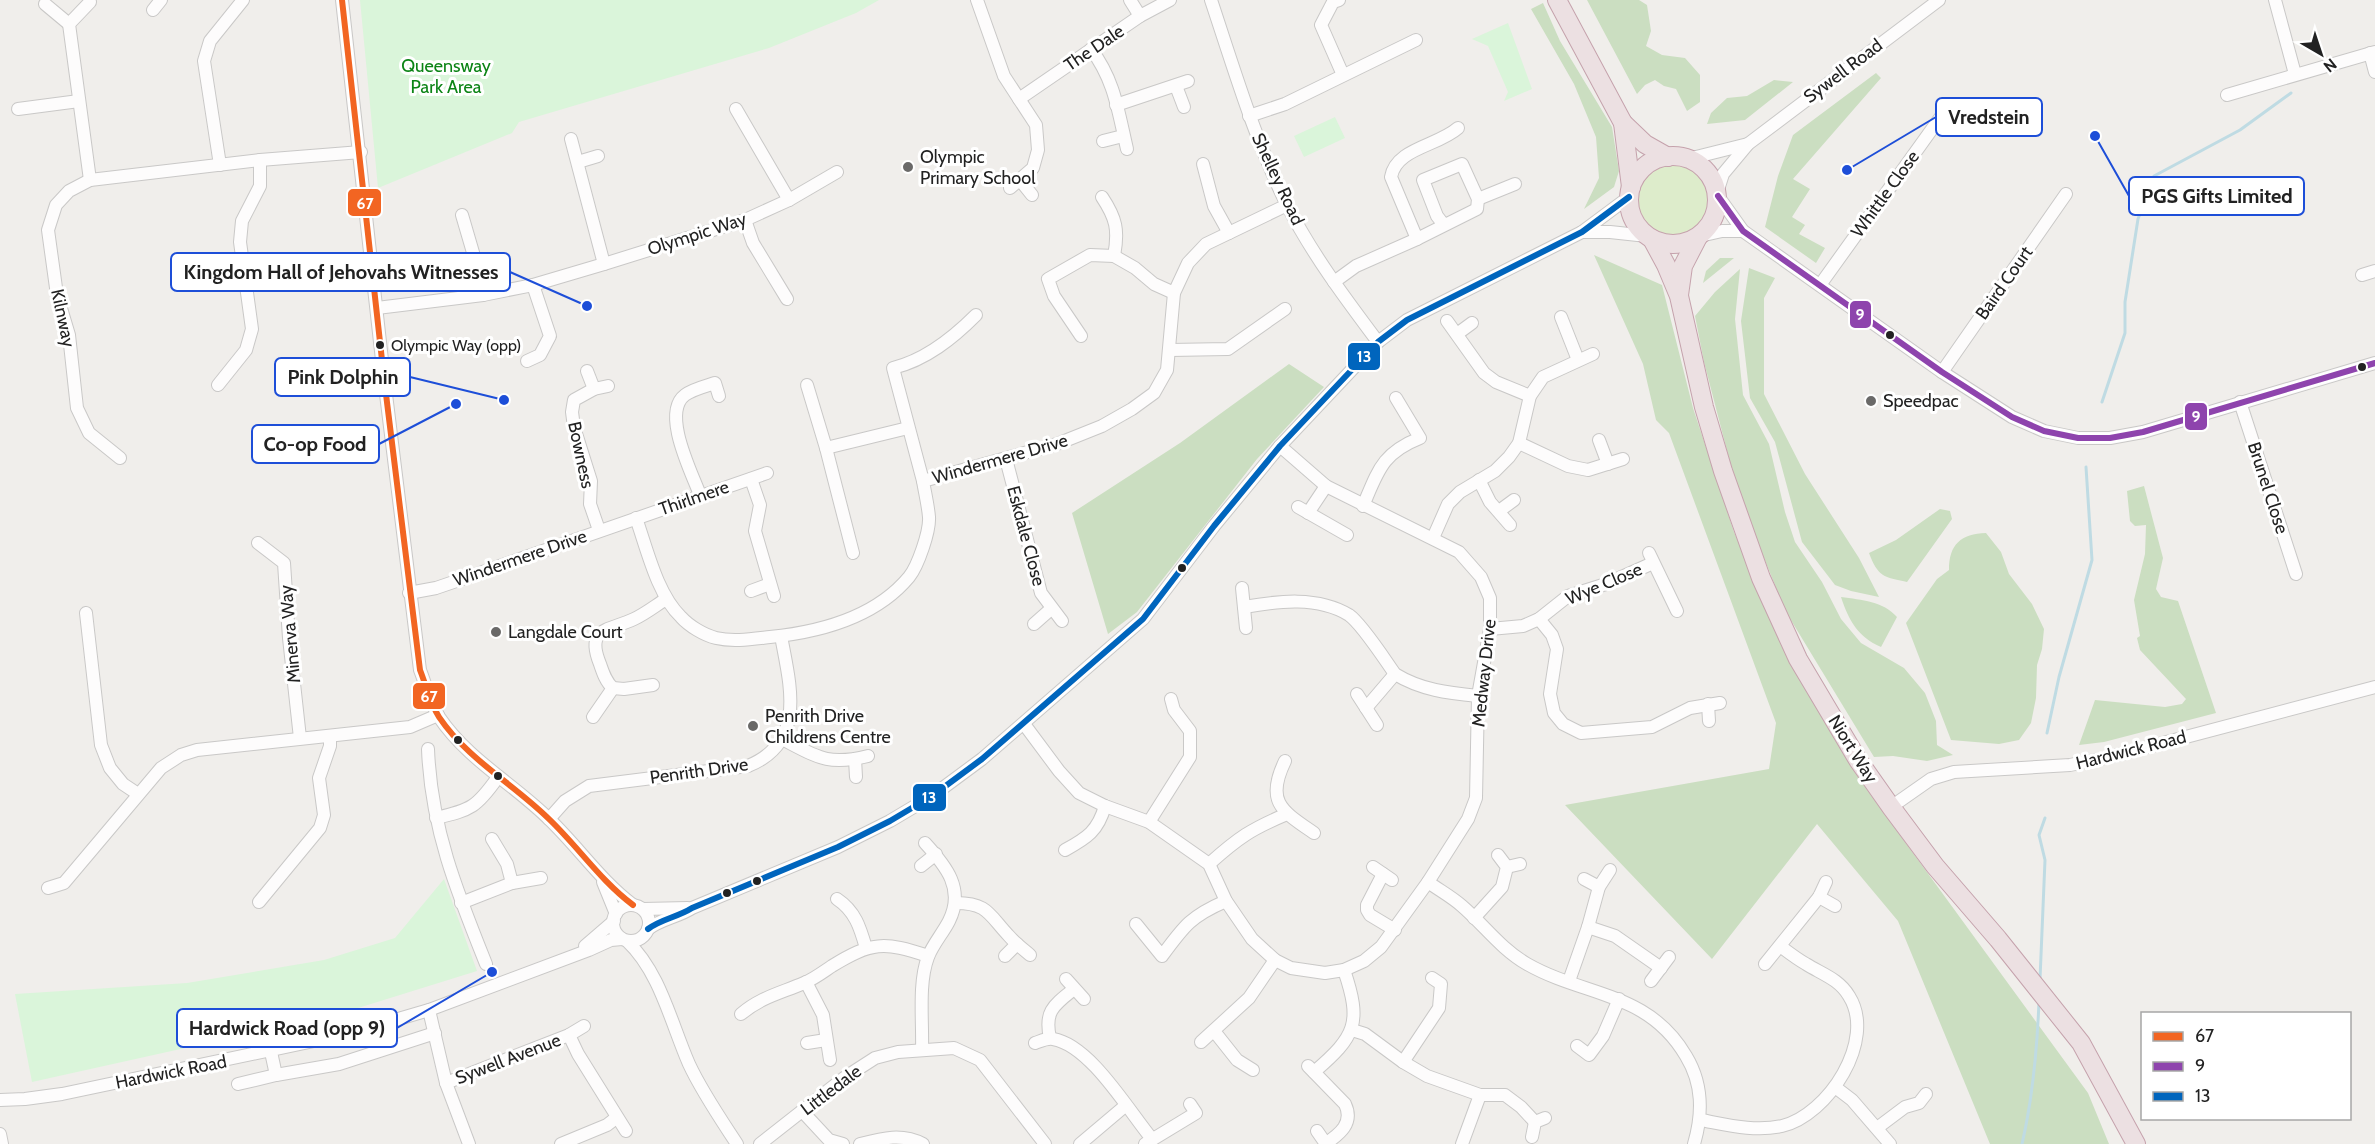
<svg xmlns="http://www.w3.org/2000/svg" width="2375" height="1144" viewBox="0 0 2375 1144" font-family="Cabin,sans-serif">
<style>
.grass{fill:#ddeccb}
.forest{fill:#cbdec1}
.park{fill:#daf5da}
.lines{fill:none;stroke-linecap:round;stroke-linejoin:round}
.stream{stroke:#bfdbe3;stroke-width:3}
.minor-casing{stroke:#c9c8c7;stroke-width:14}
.highway-casing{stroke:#c5a2ac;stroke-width:20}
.minor{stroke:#fdfcfc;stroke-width:12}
.highway{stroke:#ece0e2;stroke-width:18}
.bus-1-casing{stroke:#fff;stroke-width:10}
.bus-2-casing{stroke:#fff;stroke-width:10}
.bus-3-casing{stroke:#fff;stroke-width:10}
.bus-1{stroke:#f26522;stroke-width:6}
.bus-2{stroke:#8e44ad;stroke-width:6}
.bus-3{stroke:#0065bd;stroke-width:6}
.poi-dot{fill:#6a6968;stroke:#fff;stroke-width:2}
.bus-dot{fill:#222;stroke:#fff;stroke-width:2}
.labels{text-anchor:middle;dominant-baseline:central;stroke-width:6;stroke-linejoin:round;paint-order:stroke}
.bus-label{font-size:16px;fill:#222;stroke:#fff;text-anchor:start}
.street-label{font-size:18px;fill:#222;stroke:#fff}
.park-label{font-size:18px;fill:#0c8416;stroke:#fff}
.poi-label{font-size:18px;fill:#222;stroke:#fff;text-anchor:start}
.leader{fill:none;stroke:#1d4ed8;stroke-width:2}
.callout-dot{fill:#1d4ed8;stroke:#fff;stroke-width:2}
.callout{fill:#fff;stroke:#1d4ed8;stroke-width:2}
.callout-label{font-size:20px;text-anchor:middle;font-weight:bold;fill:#222}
.line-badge{stroke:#fff;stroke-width:2}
.badge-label{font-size:16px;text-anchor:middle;font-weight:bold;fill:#fff}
</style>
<rect width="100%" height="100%" fill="#f0eeeb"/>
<circle class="grass" cx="1674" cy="200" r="38"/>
<g class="forest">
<path d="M1587,0H1639L1647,5L1651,31L1646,46L1662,55L1685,58L1700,75V102L1687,111L1676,89L1664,86L1655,80L1645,85L1637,94Z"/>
<path d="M1543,3L1560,41L1612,127L1619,171L1614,187L1584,209L1599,178L1596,137L1574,84L1531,9Z"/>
<path d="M1876,73L1881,78L1793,179L1810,189L1792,217L1805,225L1799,234L1825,248L1816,263L1765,227L1778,176L1793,135Z"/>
<path d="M1774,80L1793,82L1745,120L1707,124L1711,113L1727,98L1747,96Z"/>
<path d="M1594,255L1662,285L1693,408L1734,532L1784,648L1847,759L1870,794L2088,1093L2109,1144H1990L1898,921L1817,824L1712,959L1565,805L1769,769L1776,723L1669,433L1656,420L1643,364Z"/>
<path d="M1720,258H1734L1703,283L1706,271Z"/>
<path d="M1749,268L1775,278L1764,298V394L1805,474L1859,558L1879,597L1851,591L1835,585L1802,542L1775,442L1750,398L1741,321Z"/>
<path d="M1740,269L1735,319L1743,395L1769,444L1785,512L1795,542L1822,582L1841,619L1861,643L1904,668L1925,693L1936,721L1937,745L1953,755L1927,761L1893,756L1874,757L1786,612L1739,497L1704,362L1695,316L1715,292Z"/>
<path d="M1289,364L1324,387L1257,459L1137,612L1108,634L1072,513L1180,443Z"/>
<path d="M2144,486L2163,558L2156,589L2161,597L2178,601L2216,713L2104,742L2079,745L2095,700L2165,707L2182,704L2186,699L2140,650L2137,638L2140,636L2134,600L2145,554L2146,525L2135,526L2130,521L2127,491Z"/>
<path d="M1940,509L1950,511L1952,519L1907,582C1884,577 1878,577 1869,553L1896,540Z"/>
<path d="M1986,533L2001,552L2009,574L2032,604L2044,629L2042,649L2037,665L2036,698L2031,723L2019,740L1999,744L1951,740L1906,623L1937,579L1949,570C1949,544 1961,534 1986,533Z"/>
<path d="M1841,597C1862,600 1883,601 1897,617L1881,647C1858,637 1849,621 1841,597Z"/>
</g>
<g class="park">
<path d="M360,0H879L856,13L769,48L519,122L512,133L378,188Z"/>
<path d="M1508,23L1532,89L1504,101L1508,92L1488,46L1472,39Z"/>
<path d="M1335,117L1345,138L1304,157L1294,136Z"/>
<path d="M444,879L477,971L342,1013L32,1082L15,994L187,983L324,960L395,938Z"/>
</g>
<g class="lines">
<g class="stream">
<path d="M2102,402L2125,333V302L2138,219L2154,176L2240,130L2291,93"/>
<path d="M2047,733L2059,677L2092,560L2086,467"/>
<path d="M2040,979L2045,860L2039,835L2045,818"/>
<path d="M2022,1144C2033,1097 2037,1050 2039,1002"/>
</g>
<g class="minor-casing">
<g id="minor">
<path d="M342,0L384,378L420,670C426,685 430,703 439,717C468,760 514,784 550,820C579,848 601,881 633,905"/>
<path d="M977,0L1004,76L1036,125L1038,150L1033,168L1010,188"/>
<path d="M1130,0L1140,16"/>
<path d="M1211,0C1234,69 1255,140 1287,205C1312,254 1345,298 1378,342"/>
<path d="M1339,0L1333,2L1321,25L1343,75"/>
<path d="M2275,0L2295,74"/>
<path d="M45,4L69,24"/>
<path d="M153,10L161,0"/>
<path d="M1091,49C1115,81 1118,111 1127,149"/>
<path d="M2370,53L2375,72"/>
<path d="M1176,86L1184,107"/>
<path d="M2227,95L2375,52"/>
<path d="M1019,99L1140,16L1170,0"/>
<path d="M1116,105L1188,81"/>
<path d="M18,109L79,101"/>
<path d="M736,109L789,200"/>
<path d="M1249,116L1285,104L1416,40"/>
<path d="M571,139L604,264"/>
<path d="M1103,141L1123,136"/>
<path d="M1688,159L1748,144"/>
<path d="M578,162L598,156"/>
<path d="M1203,164L1214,206L1229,233"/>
<path d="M220,165L204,61L210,41L243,0"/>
<path d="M90,180L69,24L90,2"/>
<path d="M1020,180L1032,195"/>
<path d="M1717,193L1723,174L1748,144L1939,0"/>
<path d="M1718,196L1743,231L1942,372L2012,417L2044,431L2078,438H2110L2143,432L2375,363"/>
<path d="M1102,197C1116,218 1119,230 1114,256"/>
<path d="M1478,199L1515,184"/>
<path d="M462,215L479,273L483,295"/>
<path d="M745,220L753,243L787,299"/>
<path d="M1582,232H1610L1647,236"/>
<path d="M1700,236L1722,231H1743"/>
<path d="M1417,239L1477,209L1478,199L1462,164L1423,180L1437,216L1444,225"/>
<path d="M2362,275L2375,271"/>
<path d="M1334,282L1356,266L1417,239L1391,177C1396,148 1438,146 1458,128"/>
<path d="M1820,285L1950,104"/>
<path d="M377,308L483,295L533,285L604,264L745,220L789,200L837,172"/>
<path d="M1561,317L1578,360"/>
<path d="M1447,321L1484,373L1496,382L1530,396"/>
<path d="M1457,334L1472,323"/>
<path d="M1081,336L1054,296L1048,279L1090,255L1114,256L1135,268L1154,284L1174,293"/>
<path d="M1170,350L1228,349L1285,309"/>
<path d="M527,361L540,355L550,336L533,285"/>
<path d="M587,371L594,389"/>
<path d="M1942,372L2066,194"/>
<path d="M218,385L246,350L252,329L240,242L242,221L260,186V160"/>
<path d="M807,385L826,448L908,428"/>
<path d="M2240,402L2296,574"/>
<path d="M1599,440L1608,464"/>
<path d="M1519,443L1568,466L1588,470L1623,459"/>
<path d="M826,448L853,553"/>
<path d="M120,458L89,433L77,408L69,335L57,295L48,230L56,205L69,191L90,180L260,160L361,152"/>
<path d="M1006,459L1041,593L1062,621"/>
<path d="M751,479L760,505L755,531L774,596"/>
<path d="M1479,480L1490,502L1510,525"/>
<path d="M923,481L893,368C926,360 953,338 976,315"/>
<path d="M700,495C692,473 661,413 685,395C693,389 706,386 715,383L719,396"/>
<path d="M1363,506C1378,471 1382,453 1420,438L1396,398"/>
<path d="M1298,507L1347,535"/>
<path d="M1499,511L1514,500"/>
<path d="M1308,513L1326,486"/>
<path d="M636,518C647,549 657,594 681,617C689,626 704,635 716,638C733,642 752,639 770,637C820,632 875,618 909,577C918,566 930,531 929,517C928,505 925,493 923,481L1057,444L1102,426L1132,409L1154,393L1167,370L1174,293L1188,263L1206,244L1287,205"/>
<path d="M599,530L590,504L591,481L574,427L572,412L574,400L594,389L608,386"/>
<path d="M1433,538L1448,504L1460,492L1495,471L1509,457L1519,443L1530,396L1543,377L1593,354"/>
<path d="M258,543L284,563L289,638L300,738"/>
<path d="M1649,553L1677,611"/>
<path d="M1242,588L1246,628"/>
<path d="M751,591L770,584"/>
<path d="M409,593L436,588L474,575L767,473"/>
<path d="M1244,607C1278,601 1318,596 1349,615C1362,624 1385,660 1395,674C1421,690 1448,693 1478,696"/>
<path d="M86,613L101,745L110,768L123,784L138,794"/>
<path d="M1539,619L1552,635L1557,649L1550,694L1554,713L1563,724L1581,733L1652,727L1690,708L1720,703"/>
<path d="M1034,624L1051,609"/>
<path d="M1490,629L1523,626L1539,619L1568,596L1606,584L1653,563"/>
<path d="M653,685L624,689L613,688C606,682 603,673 600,664C585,627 609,631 634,619C645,614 655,606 666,599"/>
<path d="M1357,694L1377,725"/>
<path d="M1708,704L1709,721"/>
<path d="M1366,708L1395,674"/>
<path d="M593,717L613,688"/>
<path d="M1024,724L1059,771L1079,793L1105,806L1149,822L1209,864L1226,901L1252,939L1275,960L1291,968L1325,973L1344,970L1364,961L1381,947L1428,882L1468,819L1476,798L1478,696L1490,629V598L1481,577L1459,552L1326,486L1280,446"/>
<path d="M782,739C817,757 828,766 868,756"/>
<path d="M428,749C431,828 457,892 486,964"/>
<path d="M855,759L856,777"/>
<path d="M1285,761C1265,802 1282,811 1314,833"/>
<path d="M1891,807L1931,779L1954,772L2070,765L2110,757L2375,687"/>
<path d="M436,818C471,810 477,807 498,777"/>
<path d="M549,819L565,801L589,786L748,766C807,742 790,685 781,636"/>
<path d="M1149,822L1190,757V731L1174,710L1171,699"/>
<path d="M492,839L507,864L512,883"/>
<path d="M1065,850C1087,838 1098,831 1105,806"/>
<path d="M1209,864C1238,838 1251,829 1287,814"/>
<path d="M921,866L936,854"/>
<path d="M1373,867L1392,880"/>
<path d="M1507,867L1520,864"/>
<path d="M1383,874L1367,905V910L1370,915L1395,930"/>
<path d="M1584,879L1599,887"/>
<path d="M603,882L616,914"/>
<path d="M1428,882C1439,890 1452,897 1462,906C1484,925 1501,949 1527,964C1585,997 1648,991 1686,1056C1703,1084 1703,1113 1694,1144"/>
<path d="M48,888L64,883L161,768L181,755L197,750L410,727L438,715"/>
<path d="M1819,897L1835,906"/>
<path d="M837,899C855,911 860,927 866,948"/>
<path d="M259,902L320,828L324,815L319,778L330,746V736"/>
<path d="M461,903L512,883L541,878"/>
<path d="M956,903C988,903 989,915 1009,936C1015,943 1023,949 1030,955"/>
<circle cx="631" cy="923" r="18"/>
<path d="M643,909L688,908"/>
<path d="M1474,918L1502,887L1507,867L1498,855"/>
<path d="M1136,924L1162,956C1184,926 1191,916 1226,901"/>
<path d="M1588,927L1615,936L1661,968"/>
<path d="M648,929C661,919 678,917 692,908L838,847L890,821L932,796L982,759L1143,619L1214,526L1280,446L1378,342L1407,320L1582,232L1629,197"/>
<path d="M627,941C660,972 671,1023 689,1064C702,1092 720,1118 737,1144"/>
<path d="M585,946L614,921"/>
<path d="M1005,956L1017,944"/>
<path d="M1765,964L1819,897L1826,882"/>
<path d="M1066,979L1084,999"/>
<path d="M1569,981L1588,927L1599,887L1610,870"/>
<path d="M1651,981L1669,957"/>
<path d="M806,982L823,1015L830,1060"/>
<path d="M429,1010L446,1083L469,1144"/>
<path d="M741,1014C761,997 781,993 804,983C814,979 823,972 832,966C871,942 884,941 928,956"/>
<path d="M1352,1030L1365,1034L1403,1062L1427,1076L1480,1095H1505L1521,1107L1535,1122"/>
<path d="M1214,1031L1237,1060L1253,1070"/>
<path d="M569,1035L578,1054L626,1131"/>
<path d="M1050,1038C1044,1011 1054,1005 1074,989"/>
<path d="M1201,1042L1249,998L1275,960"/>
<path d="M807,1043L826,1040"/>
<path d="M1035,1043C1041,1041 1047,1038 1053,1039C1090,1045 1128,1110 1152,1139"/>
<path d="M1577,1046L1589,1055L1603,1036L1619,999"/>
<path d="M922,1050C923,1022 918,983 928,957C933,944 943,933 949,921C965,889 946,866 925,843"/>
<path d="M271,1052L276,1075"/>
<path d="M1403,1062L1439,1008L1441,984L1432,978"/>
<path d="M1308,1066L1345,1104C1354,1123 1340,1134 1325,1144"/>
<path d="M1314,1072C1356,1036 1362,1023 1344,970"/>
<path d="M446,1083L569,1035L584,1026"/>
<path d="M238,1084L276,1075L339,1064L435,1033"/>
<path d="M1835,1087L1852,1100L1890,1144"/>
<path d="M0,1100L25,1099L62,1094L347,1034L429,1010L589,950L611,940L622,939"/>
<path d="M802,1111L829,1140L843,1144"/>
<path d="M1701,1120C1728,1125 1755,1132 1782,1126C1828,1115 1877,1040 1849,996C1839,979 1822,974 1806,964C1797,959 1788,952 1780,946"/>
<path d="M1877,1128L1905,1107L1919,1103L1926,1094"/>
<path d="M1317,1131L1326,1144"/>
<path d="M0,1134L2,1144"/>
<path d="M1532,1137L1535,1122L1545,1118"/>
<path d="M561,1144L607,1125L616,1118"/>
<path d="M760,1144L844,1078L875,1058L898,1052L954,1048L980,1060L1045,1144"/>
<path d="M860,1144C883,1138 902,1133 923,1144"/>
<path d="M1080,1144L1125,1106"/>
<path d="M1145,1144L1196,1113L1190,1104"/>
<path d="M1462,1144L1480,1095"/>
</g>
</g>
<g class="highway-casing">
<g id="highway">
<path d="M1557,0L1623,123L1631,187"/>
<path d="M1623,123L1645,144L1668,157"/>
<circle cx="1673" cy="200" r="44"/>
<path d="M1652,239L1666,265L1679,296L1704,407L1723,471L1761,578L1798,659L1858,760L1891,807L1935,866L1998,939L2081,1043L2136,1144"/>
<path d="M1679,295L1683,266L1698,237"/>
</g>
</g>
<use href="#minor" class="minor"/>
<use href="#highway" class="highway"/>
<g class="bus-1-casing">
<path id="bus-1" d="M342,0L384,378L420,670C426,685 430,703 439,717C468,760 514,784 550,820C579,848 601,881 633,905"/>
</g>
<g class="bus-2-casing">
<path id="bus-2" d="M1718,196L1743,231L1942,372L2012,417L2044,431L2078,438H2110L2143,432L2375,363"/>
</g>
<g class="bus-3-casing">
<path id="bus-3" d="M648,929C661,919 678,917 692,908L838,847L890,821L932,796L982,759L1143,619L1214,526L1280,446L1378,342L1407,320L1582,232L1629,197"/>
</g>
<use href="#bus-1" class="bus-1"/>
<use href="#bus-2" class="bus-2"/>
<use href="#bus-3" class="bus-3"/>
</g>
<g class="poi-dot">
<circle cx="908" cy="167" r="6"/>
<circle cx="1871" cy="401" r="6"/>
<circle cx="496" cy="632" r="6"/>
<circle cx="753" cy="726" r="6"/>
</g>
<g class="bus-dot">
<circle cx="1890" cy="335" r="5"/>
<circle cx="380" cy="345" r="5"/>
<circle cx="2362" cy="367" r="5"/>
<circle cx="1182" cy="568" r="5"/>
<circle cx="458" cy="740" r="5"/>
<circle cx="498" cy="776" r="5"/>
<circle cx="757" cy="881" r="5"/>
<circle cx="727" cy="893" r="5"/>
</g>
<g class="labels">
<g class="bus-label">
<text x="391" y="345">Olympic Way (opp)</text>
</g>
<g class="street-label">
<text transform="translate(1094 48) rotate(-34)">The Dale</text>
<text transform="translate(1843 71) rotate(-37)">Sywell Road</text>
<text transform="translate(1278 179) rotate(65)">Shelley Road</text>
<text transform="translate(1885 194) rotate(-54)">Whittle Close</text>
<text transform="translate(697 234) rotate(-18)">Olympic Way</text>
<text transform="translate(2004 283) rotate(-55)">Baird Court</text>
<text transform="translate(63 318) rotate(78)">Kilnway</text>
<text transform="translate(581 455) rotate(78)">Bowness</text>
<text transform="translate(1000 459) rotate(-16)">Windermere Drive</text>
<text transform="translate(2268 488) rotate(72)">Brunel Close</text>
<text transform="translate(694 498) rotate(-19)">Thirlmere</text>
<text transform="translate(1026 536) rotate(75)">Eskdale Close</text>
<text transform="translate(520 558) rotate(-19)">Windermere Drive</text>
<text transform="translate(1604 584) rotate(-23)">Wye Close</text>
<text transform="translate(290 634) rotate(-95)">Minerva Way</text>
<text transform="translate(1484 673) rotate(-84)">Medway Drive</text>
<text transform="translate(1853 749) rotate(58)">Niort Way</text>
<text transform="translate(2131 750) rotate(-14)">Hardwick Road</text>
<text transform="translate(699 771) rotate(-8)">Penrith Drive</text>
<text transform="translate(508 1059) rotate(-21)">Sywell Avenue</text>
<text transform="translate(171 1072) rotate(-11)">Hardwick Road</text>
<text transform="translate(831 1090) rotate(-37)">Littledale</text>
</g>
<g class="park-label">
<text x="446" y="66">Queensway<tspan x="446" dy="21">Park Area</tspan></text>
</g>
<g class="poi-label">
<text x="920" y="157">Olympic<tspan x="920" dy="21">Primary School</tspan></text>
<text x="1883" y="401">Speedpac</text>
<text x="508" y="632">Langdale Court</text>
<text x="765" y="716">Penrith Drive<tspan x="765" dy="21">Childrens Centre</tspan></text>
</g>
</g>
<path class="leader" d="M1847 170L1936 117M2095 136L2129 196M587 306L510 272M504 400L410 377M456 404L379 444M492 972L397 1028"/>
<g class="callout-dot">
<circle cx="1847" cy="170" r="6"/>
<circle cx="2095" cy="136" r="6"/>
<circle cx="587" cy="306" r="6"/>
<circle cx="504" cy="400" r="6"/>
<circle cx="456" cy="404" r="6"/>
<circle cx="492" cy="972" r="6"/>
</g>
<g class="callout">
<rect x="1936" y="98" width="106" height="38" rx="6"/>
<rect x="2129" y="177" width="175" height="38" rx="6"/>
<rect x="171" y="253" width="339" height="38" rx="6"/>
<rect x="275" y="358" width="135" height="38" rx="6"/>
<rect x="252" y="425" width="127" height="38" rx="6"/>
<rect x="177" y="1009" width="220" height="38" rx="6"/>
</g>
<g class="callout-label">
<text x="1989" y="124">Vredstein</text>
<text x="2217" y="203">PGS Gifts Limited</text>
<text x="341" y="279">Kingdom Hall of Jehovahs Witnesses</text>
<text x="343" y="384">Pink Dolphin</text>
<text x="315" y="451">Co-op Food</text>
<text x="287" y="1035">Hardwick Road (opp 9)</text>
</g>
<g class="line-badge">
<rect x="347" y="188" width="35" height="29" rx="6" fill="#f26522"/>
<rect x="1849" y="300" width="23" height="29" rx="6" fill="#8e44ad"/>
<rect x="1347" y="342" width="34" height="29" rx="6" fill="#0065bd"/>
<rect x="2184" y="402" width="24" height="29" rx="6" fill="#8e44ad"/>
<rect x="412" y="682" width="34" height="28" rx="6" fill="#f26522"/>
<rect x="912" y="783" width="35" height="29" rx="6" fill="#0065bd"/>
</g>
<g class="badge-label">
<text x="365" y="209">67</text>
<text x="1860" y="320">9</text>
<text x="1364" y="362">13</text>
<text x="2196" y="422">9</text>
<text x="429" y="702">67</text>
<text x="929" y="803">13</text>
</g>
<rect x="2141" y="1012" width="210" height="108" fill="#ffffff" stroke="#a7a7a7" stroke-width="1.5"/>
<rect x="2153" y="1032" width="30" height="9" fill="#f26522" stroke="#a7a7a7" stroke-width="1.5"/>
<text x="2195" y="1042" font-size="18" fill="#222222">67</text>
<rect x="2153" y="1062" width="30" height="9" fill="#8e44ad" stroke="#a7a7a7" stroke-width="1.5"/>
<text x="2195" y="1072" font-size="18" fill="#222222">9</text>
<rect x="2153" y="1092" width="30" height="9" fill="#0065bd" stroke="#a7a7a7" stroke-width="1.5"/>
<text x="2195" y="1102" font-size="18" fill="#222222">13</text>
<g transform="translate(2321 54) rotate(141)" stroke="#ffffff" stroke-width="4.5" paint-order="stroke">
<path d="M0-4.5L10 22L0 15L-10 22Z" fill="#222222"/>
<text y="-9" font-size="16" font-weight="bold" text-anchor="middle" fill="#222222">N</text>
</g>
</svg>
